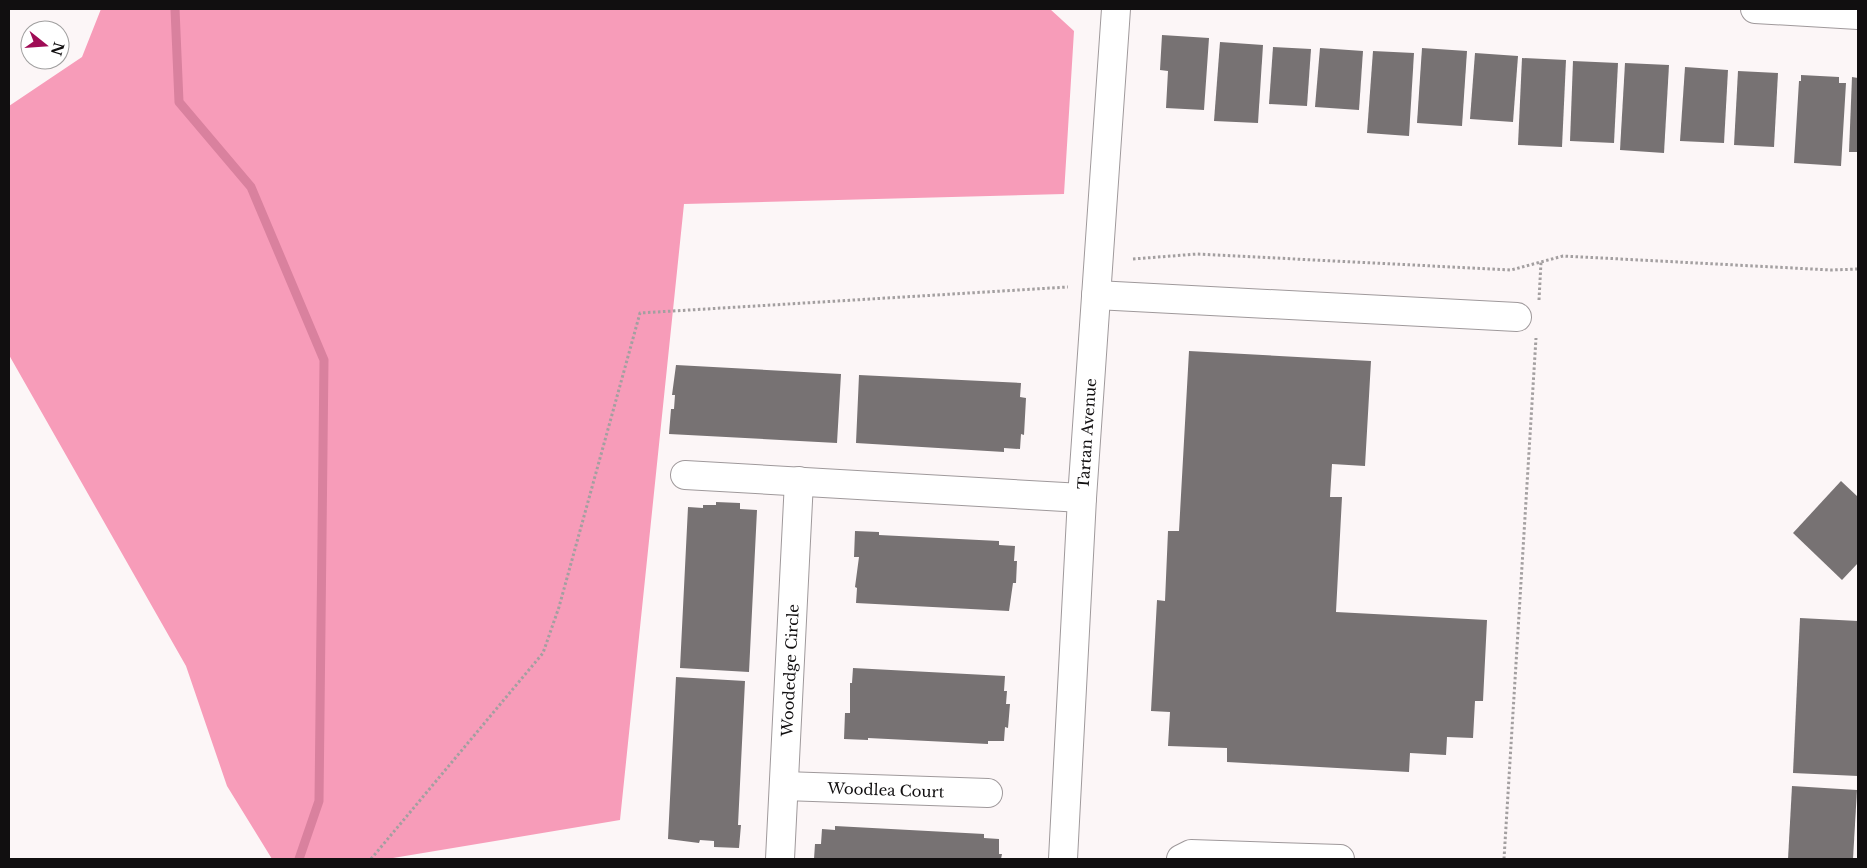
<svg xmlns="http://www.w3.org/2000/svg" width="1867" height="868" viewBox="0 0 1867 868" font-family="'Libre Baskerville',serif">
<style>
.forest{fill:#f79cb9}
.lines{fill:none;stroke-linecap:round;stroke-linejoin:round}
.stream{stroke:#d9819e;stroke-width:9}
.building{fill:#777273}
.minor-casing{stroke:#9f999b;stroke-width:30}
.path{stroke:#a39fa0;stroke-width:3;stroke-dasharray:2.5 2.5;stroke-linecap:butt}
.minor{stroke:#fff;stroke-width:28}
.labels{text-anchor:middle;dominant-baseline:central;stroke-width:5;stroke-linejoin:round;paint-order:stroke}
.street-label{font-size:15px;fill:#110f10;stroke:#fff}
</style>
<rect width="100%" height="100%" fill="#fcf6f7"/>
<path class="forest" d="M101,9H1050L1074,31L1064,194L684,204L620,820L387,859H272L227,786L186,666L9,355V106L82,57Z"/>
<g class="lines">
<path class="stream" d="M175,9L179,102L251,187L324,360L319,801L299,859"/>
</g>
<g class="building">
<path d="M1162,35L1209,38L1204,110L1166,108L1168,71L1160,70Z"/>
<path d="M1220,42L1263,45L1258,123L1214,121Z"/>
<path d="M1273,47L1311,49L1307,106L1269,104Z"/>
<path d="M1320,48L1363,51L1359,110L1315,107Z"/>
<path d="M1422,48L1467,51L1462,126L1417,123Z"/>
<path d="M1373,51L1414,53L1409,136L1367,133Z"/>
<path d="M1475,53L1518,56L1513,122L1470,119Z"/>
<path d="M1522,58L1566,60L1562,147L1518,145Z"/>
<path d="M1573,61L1618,63L1614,143L1570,141Z"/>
<path d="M1625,63L1669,65L1664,153L1620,150Z"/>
<path d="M1685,67L1728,70L1724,143L1680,141Z"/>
<path d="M1738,71L1778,73L1774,147L1734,145Z"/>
<path d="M1801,75L1839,77V83H1846L1841,166L1794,163L1799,81H1801Z"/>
<path d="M1852,77L1858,78V152H1849Z"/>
<path d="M1189,351L1371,361L1365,466L1332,464L1330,497H1342L1336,612L1487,620L1483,701H1475L1473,738L1447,737L1446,755L1410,753L1409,772L1227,762V748L1168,746L1170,712L1151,711L1157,600L1165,601L1168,531H1179Z"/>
<path d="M676,365L841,374L837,443L669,434L671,409H674L675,395H672Z"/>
<path d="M859,375L1021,383L1020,397L1026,398L1024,435L1021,434L1020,449L1004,448V452L856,443Z"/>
<path d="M1841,481L1858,497V563L1842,580L1793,533Z"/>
<path d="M716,502L740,503V509L757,510L749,672L680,668L688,507L703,508V505H716Z"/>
<path d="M855,531L879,532V535L999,541V545L1015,546L1014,561H1017L1016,583H1013L1009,611L856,603L857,588L855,587L859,557H854Z"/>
<path d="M1800,618L1858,621V776L1793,773Z"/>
<path d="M853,668L1005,676L1004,691H1007L1006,704H1010L1008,728L1005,727L1004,741H988V744L868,738V740L844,739L845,713H850V683H852Z"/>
<path d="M676,677L745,681L738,825H741L739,848L714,847V841L700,840L699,843L668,839Z"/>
<path d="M1792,786L1857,790L1853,859H1788Z"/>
<path d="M835,826L984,834V838L999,839V854H1002L1001,859H814L815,844H821L822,829L835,830Z"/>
</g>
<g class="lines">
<g class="minor-casing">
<g id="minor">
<path d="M1755,9L1858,15"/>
<path d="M1096,295L1517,317"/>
<path d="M685,475L1082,498"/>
<path id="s1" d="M784,786L988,793"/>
<path id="s2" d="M780,859L799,481"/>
<path id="s3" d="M1063,859L1082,498L1116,9"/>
<path d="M1181,859L1191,854L1340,859"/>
</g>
</g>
<g class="path">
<path d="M1133,259L1197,254L1511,270L1563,256L1831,270L1858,269"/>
<path d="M1539,300L1541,262"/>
<path d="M371,859L543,653L559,607L640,313L1068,287"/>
<path d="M1504,859L1536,338"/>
</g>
<use href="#minor" class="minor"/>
</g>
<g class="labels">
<g class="street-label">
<text stroke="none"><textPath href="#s3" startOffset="426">Tartan Avenue</textPath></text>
<text stroke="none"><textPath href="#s2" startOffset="189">Woodedge Circle</textPath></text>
<text stroke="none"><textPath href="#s1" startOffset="102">Woodlea Court</textPath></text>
</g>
</g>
<rect width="1867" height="868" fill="none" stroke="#110f10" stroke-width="20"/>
<g transform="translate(45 45) rotate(107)"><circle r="24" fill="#ffffff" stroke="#a09f9f"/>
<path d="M0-4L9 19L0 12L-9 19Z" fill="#9f0c55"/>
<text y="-8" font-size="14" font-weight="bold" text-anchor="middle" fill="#110f10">N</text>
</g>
</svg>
